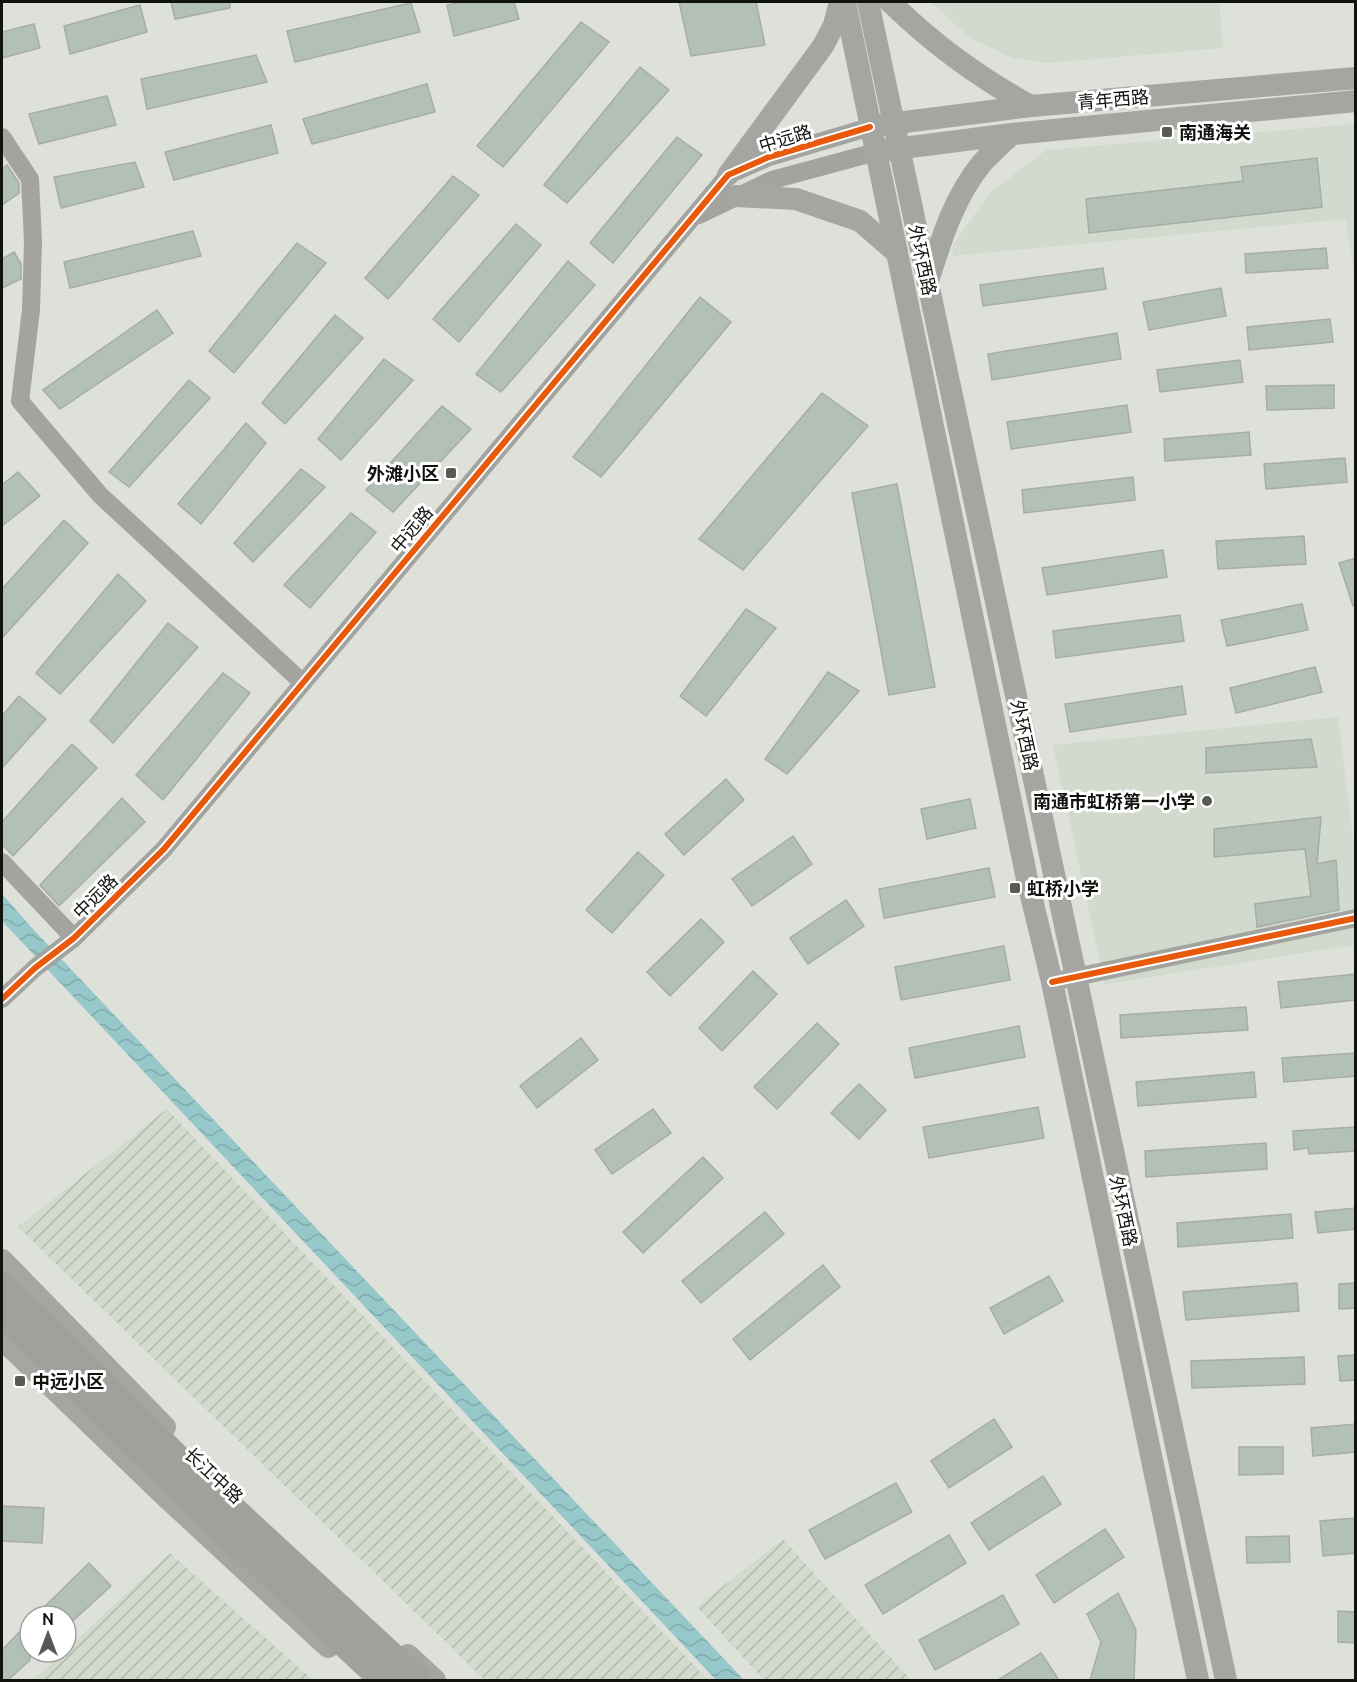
<svg xmlns="http://www.w3.org/2000/svg" width="1357" height="1682" viewBox="0 0 1357 1682" font-family="Ubuntu,'Noto Sans SC',sans-serif">
<style>
.built{fill:#d1dacc}
.industrial{fill:url(#industrial-furrows)}
.water{fill:url(#water-waves)}
.building{fill:#b3c0b8;stroke:#a8aca8;stroke-width:1.5}
.lines{fill:none;stroke-linecap:round;stroke-linejoin:round}
.minor{stroke:#a3a3a0;stroke-width:18}
.major{stroke:#a5a6a2;stroke-width:22}
.highway{stroke:#a0a09c;stroke-width:27}
.cycleway-casing{stroke:#fff;stroke-width:10}
.cycleway{stroke:#e8590c;stroke-width:6}
.poi-dot{fill:#585b55;stroke:#fff;stroke-width:2}
.labels{text-anchor:middle;dominant-baseline:central;stroke-width:6;stroke-linejoin:round;paint-order:stroke}
.street-label{font-size:18px;fill:#10130e;stroke:#fff}
.poi-label{font-size:18px;font-weight:bold;fill:#10130e;stroke:#fff;text-anchor:start}
</style>
<defs>
<pattern id="industrial-furrows" width="10" height="10" patternUnits="userSpaceOnUse" patternTransform="scale(1.5)"><rect width="10" height="10" fill="#d1dacc"/><path d="M-1 1l2-2M0 10L10 0M9 11l2-2" fill="none" stroke="#b2baae"/></pattern>
<pattern id="water-waves" width="16" height="10" patternUnits="userSpaceOnUse" patternTransform="scale(1.5)"><rect width="16" height="10" fill="#96c7c9"/><path d="M0 5q4-4 8 0t8 0" fill="none" stroke="#80aaab"/></pattern>
</defs>
<rect width="100%" height="100%" fill="#dde1da"/>
<g class="built">
<path d="M931,2H1219L1223,48L1048,63L1013,58L970,38Z"/>
<path d="M1355,124V280L1346,219L952,256L954,243L990,193L1046,150Z"/>
<path d="M1338,717L1355,856V945L1105,984L1053,745Z"/>
</g>
<g class="industrial">
<path d="M167,1109L708,1680H485L18,1227Z"/>
<path d="M783,1539L911,1680H764L697,1607Z"/>
<path d="M170,1553L313,1680H33Z"/>
</g>
<path class="water" d="M2,894L32,928L744,1680H716L2,921Z"/>
<g class="building">
<path d="M171,2H230V8L175,19Z"/>
<path d="M463,2H514L519,19L454,36L447,5Z"/>
<path d="M679,2H756L765,45L691,56Z"/>
<path d="M411,3L420,32L295,62L287,31Z"/>
<path d="M140,5L147,32L70,54L64,26Z"/>
<path d="M581,22L609,42L503,167L477,146Z"/>
<path d="M34,24L40,48L2,58V32Z"/>
<path d="M256,55L267,82L147,109L141,79Z"/>
<path d="M640,67L669,90L567,203L544,185Z"/>
<path d="M427,84L435,112L312,144L303,119Z"/>
<path d="M107,96L116,125L39,144L29,114Z"/>
<path d="M271,125L278,153L174,180L165,152Z"/>
<path d="M677,137L702,155L613,263L590,243Z"/>
<path d="M1317,158L1322,207L1089,233L1086,199L1243,181L1241,167Z"/>
<path d="M135,162L144,187L61,208L54,177Z"/>
<path d="M7,165L19,183V193L2,205V169Z"/>
<path d="M453,176L479,195L388,299L365,278Z"/>
<path d="M516,224L541,245L459,342L433,319Z"/>
<path d="M193,231L201,256L70,288L64,262Z"/>
<path d="M297,243L326,263L234,373L209,351Z"/>
<path d="M1326,248L1328,268L1246,273L1245,254Z"/>
<path d="M14,252L21,264V279L2,288V259Z"/>
<path d="M568,261L595,285L501,392L476,374Z"/>
<path d="M1103,268L1106,289L983,306L980,285Z"/>
<path d="M1221,288L1226,316L1149,330L1143,302Z"/>
<path d="M700,297L731,322L601,477L573,457Z"/>
<path d="M157,310L173,333L60,409L43,390Z"/>
<path d="M335,315L363,338L285,424L262,403Z"/>
<path d="M1330,319L1333,342L1249,350L1247,327Z"/>
<path d="M1117,333L1121,359L992,380L988,354Z"/>
<path d="M384,359L413,380L341,460L318,439Z"/>
<path d="M1240,360L1243,382L1160,392L1157,370Z"/>
<path d="M189,380L210,398L129,487L109,472Z"/>
<path d="M1334,385V408L1267,410L1266,386Z"/>
<path d="M822,393L868,426L743,570L699,539Z"/>
<path d="M1127,405L1131,432L1011,449L1007,422Z"/>
<path d="M442,406L471,429L393,512L366,490Z"/>
<path d="M246,423L266,443L201,524L178,504Z"/>
<path d="M1249,432L1251,455L1165,461L1164,439Z"/>
<path d="M1345,458L1347,482L1266,489L1264,464Z"/>
<path d="M301,469L325,487L253,562L234,543Z"/>
<path d="M18,472L40,496L2,526V485Z"/>
<path d="M1133,477L1135,500L1024,513L1022,490Z"/>
<path d="M897,484L935,687L889,695L852,493Z"/>
<path d="M351,513L376,532L310,608L284,585Z"/>
<path d="M64,520L88,543L2,638V589Z"/>
<path d="M1304,536L1306,564L1218,569L1216,541Z"/>
<path d="M1163,550L1167,577L1047,595L1042,568Z"/>
<path d="M1356,558V606H1353L1339,563Z"/>
<path d="M118,574L146,601L60,694L36,673Z"/>
<path d="M1302,604L1308,630L1227,646L1221,620Z"/>
<path d="M746,609L776,628L706,716L680,696Z"/>
<path d="M1180,615L1184,641L1056,658L1053,631Z"/>
<path d="M168,623L198,647L113,743L90,721Z"/>
<path d="M1315,667L1322,692L1236,713L1230,688Z"/>
<path d="M828,672L859,691L787,774L765,759Z"/>
<path d="M223,673L250,693L163,800L136,775Z"/>
<path d="M1182,686L1186,714L1070,732L1065,704Z"/>
<path d="M19,696L46,719L2,768V716Z"/>
<path d="M1311,739L1317,767L1206,773V748Z"/>
<path d="M72,744L97,768L13,856L2,844V822Z"/>
<path d="M726,779L744,800L684,855L665,834Z"/>
<path d="M122,798L145,822L59,906L40,885Z"/>
<path d="M970,799L976,828L927,839L921,809Z"/>
<path d="M1321,817L1317,864L1336,860L1339,910L1257,927L1255,904L1311,896L1305,849L1214,857V829Z"/>
<path d="M793,836L812,864L752,906L732,879Z"/>
<path d="M638,852L664,875L612,933L586,910Z"/>
<path d="M989,868L995,897L884,918L879,889Z"/>
<path d="M846,900L864,926L808,964L790,938Z"/>
<path d="M701,919L724,942L670,996L647,972Z"/>
<path d="M1004,946L1010,980L901,1000L895,967Z"/>
<path d="M753,971L777,994L722,1051L699,1028Z"/>
<path d="M1356,974V1000L1281,1008L1278,982Z"/>
<path d="M1246,1007L1248,1030L1121,1038L1120,1015Z"/>
<path d="M817,1023L839,1044L777,1109L754,1087Z"/>
<path d="M1019,1026L1025,1057L915,1078L909,1048Z"/>
<path d="M581,1038L598,1060L537,1108L520,1086Z"/>
<path d="M1356,1053V1076L1284,1082L1282,1058Z"/>
<path d="M1254,1072L1256,1097L1138,1106L1136,1082Z"/>
<path d="M859,1084L886,1110L859,1139L831,1113Z"/>
<path d="M1038,1107L1044,1138L929,1158L923,1127Z"/>
<path d="M653,1109L671,1133L612,1174L595,1150Z"/>
<path d="M1356,1127V1151L1309,1154L1308,1148L1294,1150L1293,1131Z"/>
<path d="M1266,1143L1267,1169L1146,1177L1145,1151Z"/>
<path d="M703,1157L723,1178L643,1253L623,1232Z"/>
<path d="M1356,1208V1229L1318,1233L1315,1212Z"/>
<path d="M765,1212L784,1234L701,1303L682,1281Z"/>
<path d="M1291,1214L1293,1238L1178,1247L1177,1223Z"/>
<path d="M823,1265L840,1287L750,1360L733,1339Z"/>
<path d="M1049,1276L1063,1301L1004,1334L990,1308Z"/>
<path d="M1297,1283L1299,1311L1186,1320L1183,1292Z"/>
<path d="M1356,1283V1308L1339,1309V1284Z"/>
<path d="M1356,1355V1380L1340,1381L1338,1356Z"/>
<path d="M1304,1357L1305,1384L1192,1388L1191,1361Z"/>
<path d="M994,1419L1012,1447L949,1488L931,1461Z"/>
<path d="M1356,1424V1452L1313,1456L1311,1428Z"/>
<path d="M1239,1447H1283V1474L1239,1475Z"/>
<path d="M1043,1476L1061,1504L989,1550L971,1523Z"/>
<path d="M896,1483L912,1512L825,1559L809,1530Z"/>
<path d="M2,1506L44,1508L42,1543L2,1541Z"/>
<path d="M1356,1518V1553L1323,1556L1320,1521Z"/>
<path d="M1105,1529L1124,1557L1054,1603L1036,1575Z"/>
<path d="M949,1535L966,1563L883,1614L865,1585Z"/>
<path d="M1289,1536L1290,1562L1247,1563L1246,1537Z"/>
<path d="M89,1563L111,1586L66,1627V1616H35Z"/>
<path d="M1118,1593L1136,1630L1134,1680H1090L1101,1642L1087,1614Z"/>
<path d="M1003,1595L1019,1624L935,1670L919,1640Z"/>
<path d="M1338,1611L1356,1612V1643L1338,1642Z"/>
<path d="M30,1621V1660L8,1680H2V1650Z"/>
<path d="M1041,1653L1059,1680H998Z"/>
</g>
<g class="lines">
<g class="minor">
<path d="M2,137L30,179L33,242L31,310L20,401L100,495L303,683"/>
<path d="M699,215L772,180L876,152"/>
<path d="M2,862L74,938"/>
<path d="M1052,982L1356,918"/>
<path d="M2,999L35,968L74,938L164,849L728,175L769,157L870,127"/>
</g>
<g class="major">
<path d="M845,2L1027,879L1052,982L1198,1680"/>
<path d="M868,2L1226,1680"/>
<path d="M890,2C933,44 979,78 1031,106"/>
<path d="M881,125L1031,106L1356,78"/>
<path d="M887,150L1012,134L1356,101"/>
<path d="M728,175L823,46L834,25L840,2"/>
<path d="M735,196L796,199L860,221L897,253"/>
<path d="M928,281C941,240 954,197 982,163C991,153 1002,143 1012,134"/>
<path d="M2,1260L165,1427"/>
<path d="M2,1339L165,1496L328,1647"/>
<path d="M408,1655L435,1680"/>
</g>
<g class="highway">
<path d="M2,1284L184,1464L418,1680"/>
<path d="M2,1314L173,1483L383,1680"/>
</g>
<g class="cycleway-casing">
<g id="cycleway">
<path d="M1052,982L1356,918"/>
<path d="M2,999L35,968L74,938L164,849L728,175L769,157L870,127"/>
</g>
</g>
<use href="#cycleway" class="cycleway"/>
</g>
<g class="poi-dot">
<rect x="1161" y="126" width="12" height="12" rx="3"/>
<rect x="445" y="467" width="12" height="12" rx="3"/>
<circle cx="1207" cy="801" r="6"/>
<rect x="1009" y="882" width="12" height="12" rx="3"/>
<rect x="14" y="1375" width="12" height="12" rx="3"/>
</g>
<g class="labels">
<g class="street-label">
<text transform="translate(1113 99) rotate(-5)">青年西路</text>
<text transform="translate(785 138) rotate(-17)">中远路</text>
<text transform="translate(923 260) rotate(78)">外环西路</text>
<text transform="translate(411 529) rotate(-50)">中远路</text>
<text transform="translate(1025 735) rotate(78)">外环西路</text>
<text transform="translate(95 896) rotate(-45)">中远路</text>
<text transform="translate(1124 1211) rotate(78)">外环西路</text>
<text transform="translate(214 1475) rotate(43)">长江中路</text>
</g>
<g class="poi-label">
<text x="1179" y="132">南通海关</text>
<text x="439" y="473" text-anchor="end">外滩小区</text>
<text x="1195" y="801" text-anchor="end">南通市虹桥第一小学</text>
<text x="1027" y="888">虹桥小学</text>
<text x="32" y="1381">中远小区</text>
</g>
</g>
<rect width="1357" height="1682" fill="none" stroke="#10130e" stroke-width="6"/>
<g transform="translate(48 1634)"><circle r="28" fill="#ffffff" stroke="#9fa19f" stroke-width="1.5"/>
<path d="M0-4.5L10 22L0 15L-10 22Z" fill="#585b55"/>
<text y="-9" font-size="16" font-weight="bold" text-anchor="middle" fill="#10130e">N</text>
</g>
</svg>
